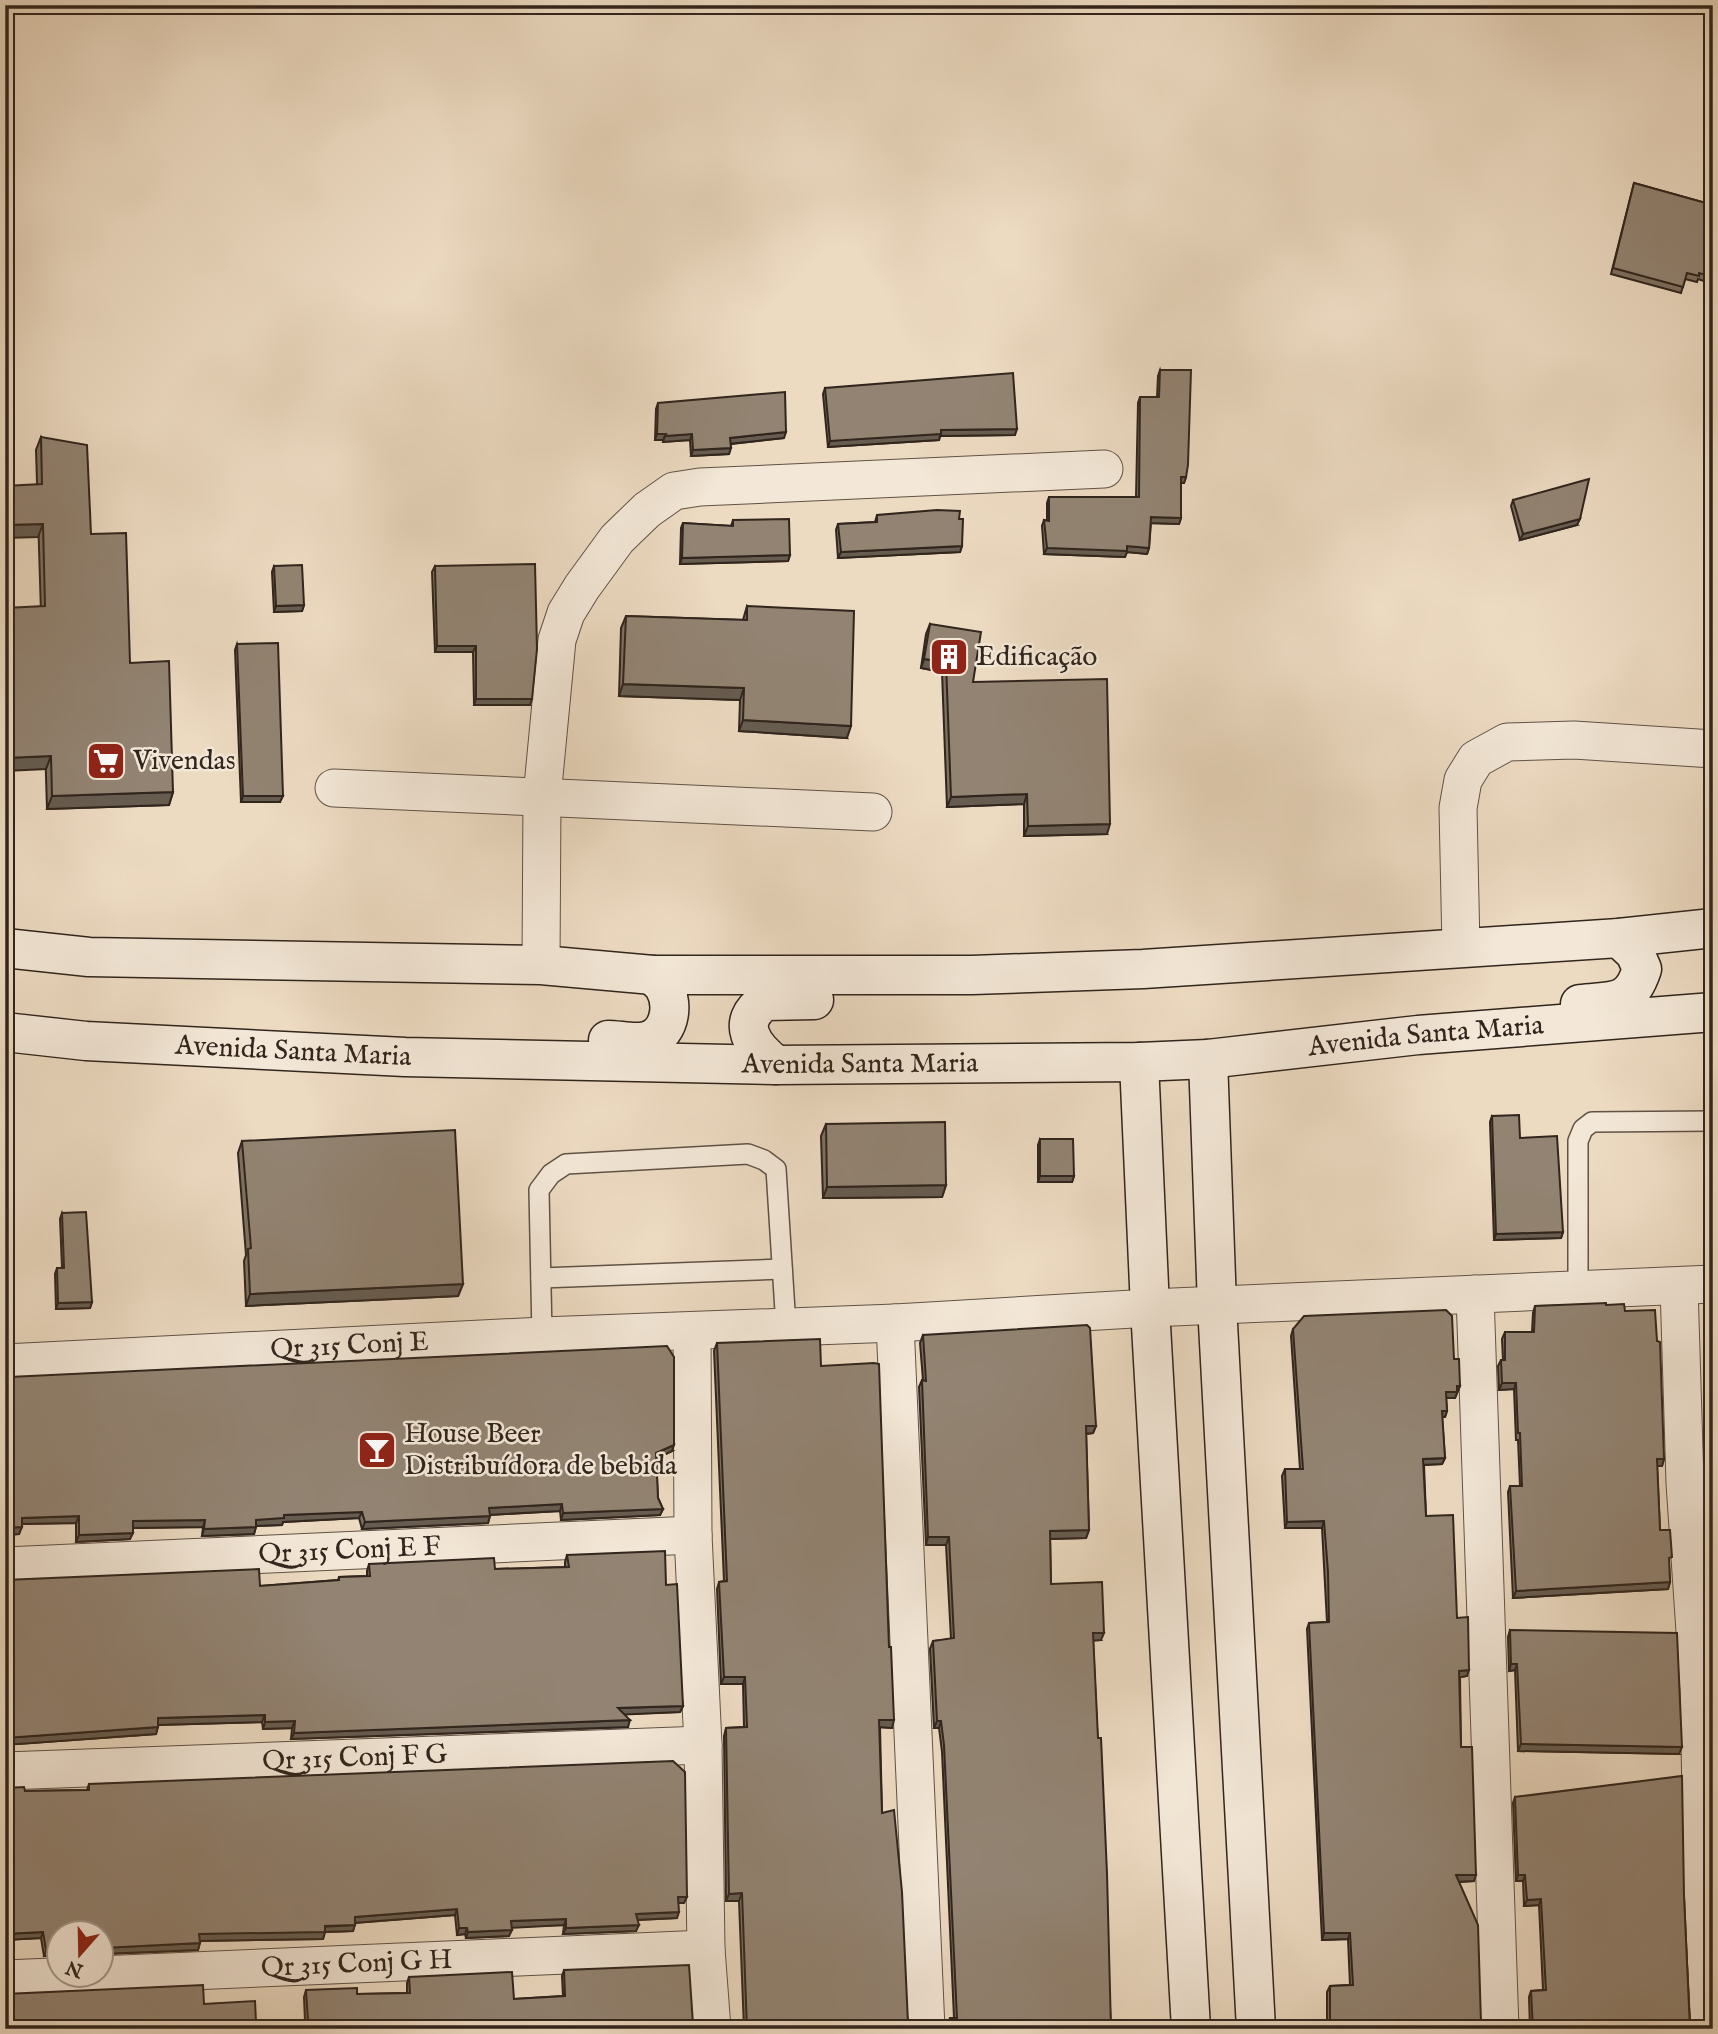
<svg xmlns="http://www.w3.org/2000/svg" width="1718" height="2034" viewBox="0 0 1718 2034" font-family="'IM FELL English',serif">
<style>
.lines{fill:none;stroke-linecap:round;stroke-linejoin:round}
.lane-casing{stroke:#605246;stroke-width:22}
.street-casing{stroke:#605246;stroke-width:39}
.secondary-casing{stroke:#31251d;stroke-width:41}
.lane{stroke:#f3e7d7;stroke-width:19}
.street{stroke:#f3e7d7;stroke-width:37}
.secondary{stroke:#f3e7d7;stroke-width:38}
.wall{fill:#7e7162;stroke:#31251d;stroke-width:2}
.shaded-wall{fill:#665c50;stroke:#31251d;stroke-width:2}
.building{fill:#928372;stroke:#31251d;stroke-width:2}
.labels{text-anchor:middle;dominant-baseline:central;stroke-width:5;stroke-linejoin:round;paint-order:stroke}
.poi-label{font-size:28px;fill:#31251d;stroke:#f3e7d7;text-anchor:start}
.street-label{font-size:28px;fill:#31251d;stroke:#f3e7d7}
</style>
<rect width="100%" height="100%" fill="#ecdac1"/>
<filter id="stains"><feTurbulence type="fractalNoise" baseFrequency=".00286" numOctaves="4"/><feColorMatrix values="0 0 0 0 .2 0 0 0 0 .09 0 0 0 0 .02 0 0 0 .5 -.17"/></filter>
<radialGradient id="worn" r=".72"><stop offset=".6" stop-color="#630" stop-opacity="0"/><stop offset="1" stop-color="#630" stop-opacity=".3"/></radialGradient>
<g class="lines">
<g class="lane-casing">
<g id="lane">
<path d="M541,1278L782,1269"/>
<path d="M1578,1290V1141L1583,1129L1592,1122L1713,1121"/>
<path d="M542,1336L539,1190L551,1174L566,1164L748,1154L764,1160L776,1169L786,1327"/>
</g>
</g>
<g class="street-casing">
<g id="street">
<path d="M334,788L873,812"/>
<path d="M1461,948L1458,808L1463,780L1476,759L1507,742L1574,740L1713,749"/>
<path d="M541,965L542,797L557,640L566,613L582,587L617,539L647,510L674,491L700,487L1104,469"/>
<path d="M1679,1286L1685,1483L1699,1691L1703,1901L1710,2029"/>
<path d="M1475,1294L1500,2029"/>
<path d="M895,1323L926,2029"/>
<path d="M692,1332L693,1535L703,1745L706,1949L712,2029"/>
<path id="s1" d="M5,1363L542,1336L895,1323L1150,1308L1713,1284"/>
<path id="s2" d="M5,1566L693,1535"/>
<path id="s3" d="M5,1771L703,1745"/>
<path id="s4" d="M5,1979L706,1949"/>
</g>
</g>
<g class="secondary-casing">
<g id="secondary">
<path d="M5,948L89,957L541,965L653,975H972L1143,969L1619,938L1713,928"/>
<path d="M1580,1004C1614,1000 1630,1006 1642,969L1635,953L1619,938"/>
<path id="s5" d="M5,1032L86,1041L405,1057L776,1065L1139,1062L1208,1059L1418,1035L1713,1012"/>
<path d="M608,1040C619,1040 635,1044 646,1041C669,1036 675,1006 664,987C662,983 656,979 653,975"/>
<path d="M1208,1059L1217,1305L1256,2029"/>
<path d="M1139,1062L1150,1308L1191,2029"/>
<path d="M776,1065C753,1047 734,1023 765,1001L814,1000"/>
</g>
</g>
<use href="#lane" class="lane"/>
<use href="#street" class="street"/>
<use href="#secondary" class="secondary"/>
</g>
<g class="wall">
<path d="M1634,183L1713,205V284L1698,279L1697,282L1685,279L1681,293L1611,274Z"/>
<path d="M1160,370L1186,477L1184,483H1181V518L1179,524L1151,523L1149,548L1147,554L1127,552L1125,557L1044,554L1042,526L1044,520L1047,521V503L1049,497H1136L1138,403L1140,397H1157L1158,376Z"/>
<path d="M825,388L1015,435L940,436L939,440L828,447L823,394Z"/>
<path d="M658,403L784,438L731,444L729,454L691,456L690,440L663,442V440H655L656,409Z"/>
<path d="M41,437L91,534L130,663L173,792L169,805L47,809L36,450Z"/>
<path d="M1513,500L1577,525L1520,540L1511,506Z"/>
<path d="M877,515L959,519L962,546L960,552L838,558L836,530L838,524L875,522Z"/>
<path d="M733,520L790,555L788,561L680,564L681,528L683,523L731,526Z"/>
<path d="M274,566L304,605L302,611L274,612L272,572Z"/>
<path d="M435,566L530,705H474L473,652H435L432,572Z"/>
<path d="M747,606L847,738L739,731L740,700L619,696L621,628L626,616L743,620Z"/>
<path d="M930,624L973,682L1107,834L1024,836V804L947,807L942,672L921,668L926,634Z"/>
<path d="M237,644L280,802H241L235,650Z"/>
<path d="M1492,1116L1520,1138L1563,1232L1561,1238L1494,1240L1490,1122Z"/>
<path d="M826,1124L946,1185L942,1197L823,1198L821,1136Z"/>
<path d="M1040,1139L1074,1176L1072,1182H1038V1145Z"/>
<path d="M242,1141L463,1284L458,1296L246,1306L244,1261L246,1255L238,1153Z"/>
<path d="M62,1213L92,1302L90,1308L56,1309L55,1274L57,1268H62L60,1219Z"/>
<path d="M1606,1305L1625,1311L1664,1459L1662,1466H1657L1660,1530L1669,1564L1670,1582L1668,1589L1513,1598L1508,1492L1510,1486H1520L1518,1440H1516L1514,1389L1499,1390L1498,1366L1501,1360H1503L1502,1339L1505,1332H1532L1533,1313L1535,1306Z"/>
<path d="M1293,1329L1454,1359L1460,1386L1455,1398H1446L1447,1411L1445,1417H1442L1445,1458L1442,1464L1424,1465L1426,1516L1457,1618L1467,1676L1460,1677L1461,1747L1474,1881L1459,1882L1481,2023L1483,2029H1327V1992L1330,1986L1350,1985L1348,1939L1322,1940L1307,1629L1309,1623L1327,1622L1322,1528H1285L1282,1476L1285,1469H1300L1291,1336Z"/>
<path d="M923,1335L1096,1426L1093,1433L1086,1434L1089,1530L1086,1538L1050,1539L1051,1584L1101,1640H1093L1111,2029H946L950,2018H954L942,1752L939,1728H934L930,1649L933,1641L951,1639L946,1545H926L919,1387L922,1380H923L920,1343Z"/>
<path d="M717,1343L821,1366L892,1728L880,1727L882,1813L908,2023L910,2029H744L739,1901H726L724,1736L726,1728L744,1727L743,1684H721L717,1589L719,1582L724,1581L714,1351Z"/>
<path d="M5,1376L672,1451L656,1458L658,1498L663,1509L660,1515L561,1520L560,1511L490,1515L488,1523L362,1529L359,1518L283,1522L282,1525L256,1526L254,1534L202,1536L203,1527L133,1528L130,1539L76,1542V1523L22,1524L19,1534L5,1535Z"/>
<path d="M1712,1526L1713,1558L1711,1559L1709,1533Z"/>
<path d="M567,1555L666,1585L683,1706L680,1712L625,1714L628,1727L291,1739L292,1728L263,1729L262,1722L158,1725L156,1734L17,1744L260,1586L338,1580L339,1577L367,1576V1571L369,1564L495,1569L565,1567V1562Z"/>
<path d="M1510,1630L1679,1754L1518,1751L1515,1670L1509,1671L1508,1637Z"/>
<path d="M89,1784L684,1903H678L677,1918L638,1920L636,1931L563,1934L564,1925L511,1927L509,1936L466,1938L465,1934L457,1935L455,1915L355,1923L353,1931L325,1932L323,1939L200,1941L198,1950L102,1954V1933L44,1956L41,1938L5,1940V1788L25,1791L87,1790Z"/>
<path d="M1515,1797L1684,1896L1690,2029H1530L1529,1997L1531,1991L1543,1990L1539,1905L1524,1906L1523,1881H1516L1513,1803Z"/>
<path d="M564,1970L693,2024L5,2029L204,2004L256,2022L305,2021L304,1997L306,1990L357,1994L407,1993V1983L409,1977L514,1999L563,1996L562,1976Z"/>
</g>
<g class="shaded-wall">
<path d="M1017,429L1015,435L940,436L939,440L828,447L830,441L941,430Z"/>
<path d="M786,432L784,438L728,444L730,438Z"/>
<path d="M657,434H666L663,440H655Z"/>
<path d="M692,434L690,440L663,442L665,436Z"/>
<path d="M731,448L729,454L691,456L693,450Z"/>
<path d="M1181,477H1186L1184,483H1179Z"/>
<path d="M1151,517L1181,518L1179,524L1149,523Z"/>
<path d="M1580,519L1577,525L1520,540L1523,534Z"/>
<path d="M43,524L38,537L5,538V525Z"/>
<path d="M962,546L960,552L838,558L841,552Z"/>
<path d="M1127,546L1149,548L1147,554L1127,552L1125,557L1044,554L1047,548Z"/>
<path d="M790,555L788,561L680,564L682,558Z"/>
<path d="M304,605L302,611L274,612L276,606Z"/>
<path d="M437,646H476L473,652H435Z"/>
<path d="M924,659L946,662L942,672L921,668Z"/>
<path d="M623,684L744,688L740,700L619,696Z"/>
<path d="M476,699H532L530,705H474Z"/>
<path d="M743,720L851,726L847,738L739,731Z"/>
<path d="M51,756L46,769L5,771V758Z"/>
<path d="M173,792L169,805L47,809L52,796Z"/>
<path d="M1027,794L1024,804L947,807L951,797Z"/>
<path d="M243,796H283L280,802H241Z"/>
<path d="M1110,824L1107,834L1024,836L1028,826Z"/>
<path d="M1040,1176H1074L1072,1182H1038Z"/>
<path d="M946,1185L942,1197L823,1198L827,1187Z"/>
<path d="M1563,1232L1561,1238L1494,1240L1496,1234Z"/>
<path d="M463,1284L458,1296L246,1306L250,1294Z"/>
<path d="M92,1302L90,1308L56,1309L58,1303Z"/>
<path d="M1502,1383H1516L1514,1389L1499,1390Z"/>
<path d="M1457,1386H1460L1455,1398H1444L1446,1392Z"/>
<path d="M1442,1411H1447L1445,1417H1440Z"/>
<path d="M1086,1426H1096L1093,1433L1083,1434Z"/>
<path d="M674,1445L672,1451L654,1460L656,1453Z"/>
<path d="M1445,1458L1442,1464L1421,1465L1423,1459Z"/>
<path d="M1657,1459H1664L1662,1466H1654Z"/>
<path d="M562,1504L560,1511L487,1515L489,1508Z"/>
<path d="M663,1509L660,1515L561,1520L563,1513Z"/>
<path d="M362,1512L359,1518L283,1522L282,1525L254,1526L256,1520L284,1515Z"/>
<path d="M79,1516L76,1523L19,1524L22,1518Z"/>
<path d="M490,1516L488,1523L362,1529L365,1522Z"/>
<path d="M205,1520L203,1527L131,1528L133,1521Z"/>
<path d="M1324,1521L1322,1528H1285L1287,1522Z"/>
<path d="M22,1527L19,1534L5,1535V1528Z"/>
<path d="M256,1527L254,1534L202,1536L204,1529Z"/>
<path d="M1089,1530L1086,1538L1047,1539L1050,1531Z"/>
<path d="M133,1533L130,1539L76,1542L79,1535Z"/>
<path d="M928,1537H949L946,1545H926Z"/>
<path d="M1670,1582L1668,1589L1513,1598L1516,1591Z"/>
<path d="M1093,1633H1104L1101,1640L1090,1641Z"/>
<path d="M1511,1664H1517L1515,1670L1509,1671Z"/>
<path d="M1469,1670L1467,1676L1457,1678L1459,1671Z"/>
<path d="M724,1677H745L743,1684H721Z"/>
<path d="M683,1706L680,1712L615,1715L618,1708Z"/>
<path d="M265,1715L262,1722L155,1725L158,1718Z"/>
<path d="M630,1720L628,1727L291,1739L294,1733Z"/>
<path d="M879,1720H894L892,1728L877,1727Z"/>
<path d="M295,1721L292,1728L263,1729L265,1722Z"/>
<path d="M937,1721H941L939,1728H934Z"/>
<path d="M158,1727L156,1734L5,1745V1738Z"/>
<path d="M1521,1744L1682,1747L1679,1754L1518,1751Z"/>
<path d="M1456,1875H1476L1474,1881L1454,1882Z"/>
<path d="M1518,1875H1525L1523,1881H1516Z"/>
<path d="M742,1893L739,1901H726L729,1894Z"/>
<path d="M678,1897H687L684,1903H675Z"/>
<path d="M1541,1899L1539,1905L1524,1906L1527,1900Z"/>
<path d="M457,1909L455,1915L353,1923L355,1917Z"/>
<path d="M679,1912L677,1918L634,1920L636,1914Z"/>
<path d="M566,1919L564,1925L509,1928L511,1921Z"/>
<path d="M355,1925L353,1931L325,1932L323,1939L197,1941L199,1934Z"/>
<path d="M639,1925L636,1931L563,1934L566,1928Z"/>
<path d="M459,1928H467L465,1934L457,1935Z"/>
<path d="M512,1930L509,1936L466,1938L468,1932Z"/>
<path d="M43,1932L41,1938L5,1940V1934Z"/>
<path d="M1324,1933H1350L1348,1939L1322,1940Z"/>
<path d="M200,1943L198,1950L102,1954V1948Z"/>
<path d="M60,1949V1956H44L46,1950Z"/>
</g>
<g class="building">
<path d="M1634,183L1713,205V277L1699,273V276L1687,273L1683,287L1613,268Z"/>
<path d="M1160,370H1191L1188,465L1186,477H1181V518L1151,517L1149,548L1127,546V551L1047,548L1044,520L1049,521V497H1139L1140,397H1159Z"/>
<path d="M1013,373L1017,429L941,430V434L830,441L825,388Z"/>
<path d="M785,392L786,432L730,438L731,448L693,450L692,434L665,436L666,434H657L658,403Z"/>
<path d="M41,437L87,445L91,534L126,533L130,663L169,661L173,792L52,796L51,756L5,758V608L45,606L43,524L5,525V486L42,484Z"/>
<path d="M1589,479L1580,519L1523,534L1513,500Z"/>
<path d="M937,510L960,511L959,519H963L962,546L841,552L838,524L877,522V515Z"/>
<path d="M789,519L790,555L682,558L683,523L733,526V520Z"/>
<path d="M535,564L537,649L532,699H476V646H437L435,566Z"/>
<path d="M302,565L304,605L276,606L274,566Z"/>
<path d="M747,606L854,611L851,726L743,720L744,688L623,684L626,616L747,620Z"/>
<path d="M930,624L981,632L973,682L1107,679L1110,824L1028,826L1027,794L951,797L946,662L924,659Z"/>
<path d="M278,643L283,796H243L237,644Z"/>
<path d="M1519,1115L1520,1138L1557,1136L1563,1232L1496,1234L1492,1116Z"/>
<path d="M945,1122L946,1185L827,1187L826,1124Z"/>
<path d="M455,1130L463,1284L250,1294L248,1249L251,1248L242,1141Z"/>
<path d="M1040,1139H1073L1074,1176H1040Z"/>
<path d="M86,1212L92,1302L58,1303L57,1268H64L62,1213Z"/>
<path d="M1606,1303V1305L1624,1304L1625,1311L1655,1310L1657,1341L1660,1342L1664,1459H1657L1660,1530H1670L1672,1557L1669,1558L1670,1582L1516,1591L1510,1486H1522L1520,1433H1518L1516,1383H1502L1501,1360H1505V1332H1534L1535,1306Z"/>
<path d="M1446,1310L1452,1316L1454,1359H1459L1460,1386H1457V1392H1446L1447,1411H1442L1445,1458L1423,1459L1426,1516L1453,1515L1457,1618L1468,1617L1469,1670L1459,1671L1461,1747H1472L1476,1875H1456L1478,1925L1481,2023L1483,2029H1330V1986L1353,1985L1350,1933H1324L1309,1623L1329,1622L1328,1572L1324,1521L1287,1522L1285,1469H1303L1293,1329L1304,1316Z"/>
<path d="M1087,1325L1090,1328L1096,1426H1086L1089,1530L1050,1531L1051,1584L1102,1582L1104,1633H1093L1098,1738H1101L1107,1873L1111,2029H948L950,2018H957L944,1745L941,1721H937L933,1641L954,1638L949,1537H928L922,1380L926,1381L923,1335Z"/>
<path d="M820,1339L821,1366L874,1363L879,1364L889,1647H891L894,1720H879L882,1813L894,1810L902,1892L908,2023L910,2029H747L742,1893L729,1894L726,1728L747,1727L745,1677H724L719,1582L727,1581L717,1343Z"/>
<path d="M667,1346L674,1357V1445L656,1453L658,1498L663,1509L563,1513L562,1504L489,1508L490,1516L365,1522L362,1512L284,1515V1518L256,1520V1527L204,1529L205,1520L133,1521V1533L79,1535V1516L22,1518V1527L5,1528V1376L9,1377Z"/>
<path d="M665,1551L666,1585L677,1584L683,1706L618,1708L630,1720L294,1733L295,1721L265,1722V1715L158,1718V1727L5,1738V1580L259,1569L260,1586L339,1580V1577L370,1576L369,1564L494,1558L495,1569L569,1567L567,1555Z"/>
<path d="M1510,1630L1677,1633L1682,1747L1521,1744L1517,1664H1511Z"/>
<path d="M673,1761L685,1772L687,1897H678L679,1912L636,1914L639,1925L566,1928V1919L511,1921L512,1930L468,1932L467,1928H459L457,1909L355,1917V1925L325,1926V1932L199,1934L200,1943L102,1948V1933H60V1949L46,1950L43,1932L5,1934V1788L24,1787L25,1791L89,1790V1784Z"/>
<path d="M1682,1776L1684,1896L1690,2029H1533L1531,1991L1546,1990L1541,1899L1527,1900L1525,1875H1518L1515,1797Z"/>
<path d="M689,1965L693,2024L695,2029H5V1994L203,1985L204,2004L255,2001L256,2022L308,2021L306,1990L357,1988V1994L410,1993L409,1977L512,1972L514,1999L565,1996L564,1970Z"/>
</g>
<defs>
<g id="building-square" transform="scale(2.0125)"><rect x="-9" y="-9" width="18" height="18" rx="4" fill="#8f2418" stroke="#f3e7d7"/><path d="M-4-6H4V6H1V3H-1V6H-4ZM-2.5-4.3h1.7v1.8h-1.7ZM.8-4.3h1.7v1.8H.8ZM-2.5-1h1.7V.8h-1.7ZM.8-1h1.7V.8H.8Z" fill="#fff"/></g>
<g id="supermarket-square" transform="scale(2.0125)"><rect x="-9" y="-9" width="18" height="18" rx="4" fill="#8f2418" stroke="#f3e7d7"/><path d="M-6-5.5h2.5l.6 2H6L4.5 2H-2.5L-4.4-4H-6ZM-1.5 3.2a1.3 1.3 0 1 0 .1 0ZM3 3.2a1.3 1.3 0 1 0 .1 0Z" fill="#fff"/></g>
<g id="bar-square" transform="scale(2.0125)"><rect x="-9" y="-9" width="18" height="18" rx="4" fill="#8f2418" stroke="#f3e7d7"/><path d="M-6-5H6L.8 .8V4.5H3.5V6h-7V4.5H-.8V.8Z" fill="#fff"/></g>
</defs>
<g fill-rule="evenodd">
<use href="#building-square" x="949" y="657"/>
<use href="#supermarket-square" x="106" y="761"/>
<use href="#bar-square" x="377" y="1450"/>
</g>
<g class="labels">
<g class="poi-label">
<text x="976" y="657">Edificação</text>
<text x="133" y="761">Vivendas</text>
<text x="404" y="1434">House Beer<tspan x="404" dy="32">Distribuídora de bebida</tspan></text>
</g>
<g class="street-label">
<text stroke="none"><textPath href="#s5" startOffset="1423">Avenida Santa Maria</textPath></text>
<text stroke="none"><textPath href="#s5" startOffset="289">Avenida Santa Maria</textPath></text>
<text stroke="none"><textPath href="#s5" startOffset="856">Avenida Santa Maria</textPath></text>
<text stroke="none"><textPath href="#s1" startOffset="345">Qr 315 Conj E</textPath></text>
<text stroke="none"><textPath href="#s2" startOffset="345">Qr 315 Conj E F</textPath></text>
<text stroke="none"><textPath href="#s3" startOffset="350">Qr 315 Conj F G</textPath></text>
<text stroke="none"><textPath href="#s4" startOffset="352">Qr 315 Conj G H</textPath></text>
</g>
</g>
<rect width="1718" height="2034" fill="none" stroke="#ecdac1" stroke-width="28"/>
<rect x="7" y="7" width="1704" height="2020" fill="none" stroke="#31251d" stroke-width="3.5"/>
<rect x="14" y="14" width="1690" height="2006" fill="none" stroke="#31251d" stroke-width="2"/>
<g transform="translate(80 1954) rotate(200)"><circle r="33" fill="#f3e7d7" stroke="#a5998d" stroke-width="2"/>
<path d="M0-5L12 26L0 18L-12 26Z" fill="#8f2418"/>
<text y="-10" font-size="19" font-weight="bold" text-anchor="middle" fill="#31251d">N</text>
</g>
<rect width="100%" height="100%" filter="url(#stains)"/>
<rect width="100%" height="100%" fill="url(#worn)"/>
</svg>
